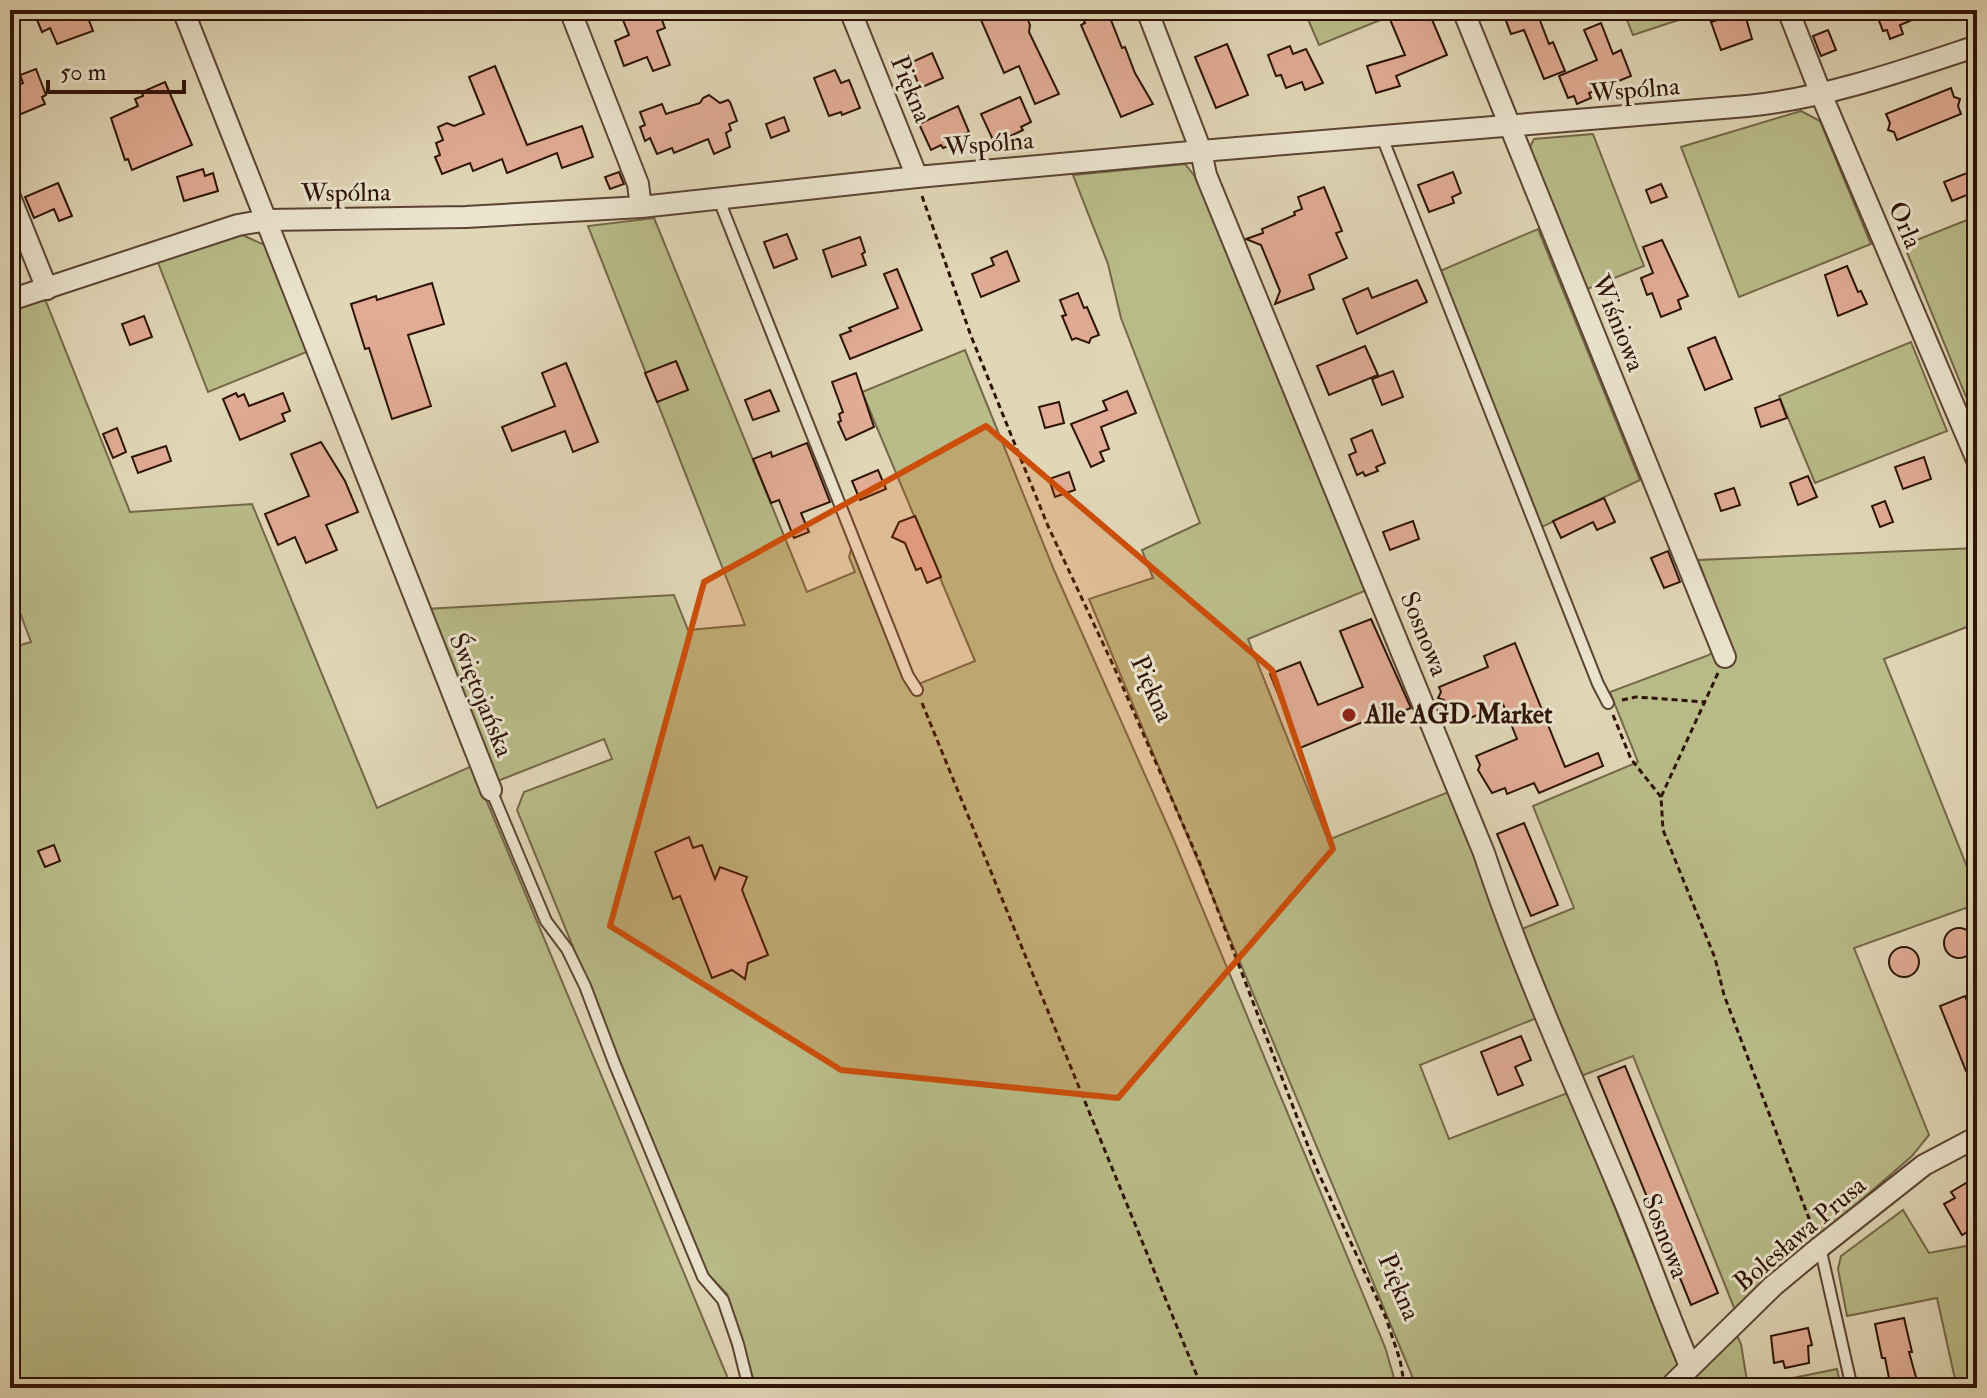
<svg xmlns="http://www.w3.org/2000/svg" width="1987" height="1398" viewBox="0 0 1987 1398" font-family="'IM FELL Double Pica',serif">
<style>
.green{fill:#b9bc89;stroke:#746848;stroke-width:2}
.building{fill:#e1ac95;stroke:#2e1306;stroke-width:2}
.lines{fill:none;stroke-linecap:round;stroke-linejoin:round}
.service-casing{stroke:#5b4432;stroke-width:14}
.minor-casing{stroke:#5b4432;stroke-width:24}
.path{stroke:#2e1306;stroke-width:3;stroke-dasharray:6 4;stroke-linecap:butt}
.service{stroke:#ece5d0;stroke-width:10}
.minor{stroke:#ece5d0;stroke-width:20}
.marked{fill:#cc4e0b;fill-opacity:0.2;stroke:#cc4e0b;stroke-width:6;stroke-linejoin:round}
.poi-dot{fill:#8f2418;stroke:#ece5d0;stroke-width:3}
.labels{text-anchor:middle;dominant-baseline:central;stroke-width:6;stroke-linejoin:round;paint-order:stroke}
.street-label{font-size:26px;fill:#2e1306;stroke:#ece5d0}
.poi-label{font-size:26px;font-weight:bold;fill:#2e1306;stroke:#ece5d0;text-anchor:start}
</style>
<rect width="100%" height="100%" fill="#e1d7b7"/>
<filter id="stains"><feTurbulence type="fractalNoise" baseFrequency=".0025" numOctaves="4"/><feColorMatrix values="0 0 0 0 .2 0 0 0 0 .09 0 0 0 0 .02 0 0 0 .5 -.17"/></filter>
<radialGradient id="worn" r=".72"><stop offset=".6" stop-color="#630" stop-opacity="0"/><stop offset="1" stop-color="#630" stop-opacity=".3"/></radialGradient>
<g class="green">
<path d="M1304,10H1405L1319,45Z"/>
<path d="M1623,10H1709L1633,35Z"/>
<path d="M1801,111L1820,121L1871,244L1739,297L1681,147Z"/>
<path d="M1593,134L1644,266L1585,290L1528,151L1534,139Z"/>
<path d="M1185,164L1197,179L1367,590L1248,639L1328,840L1451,791L1486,887L1539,1017L1420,1065L1449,1139L1570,1092L1628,1241L1680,1363L1657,1388H1417L1089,599L1153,578L1142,550L1200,523L1121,318L1108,264L1073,175Z"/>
<path d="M1977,216V408L1971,409L1904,245Z"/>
<path d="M654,218L807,592L855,572L849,557L852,546L909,688L975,661L862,392L965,350L1054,570L1173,838L1385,1347L1397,1388H756L727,1294L706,1272L517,810L524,792L612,759L604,739L495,782L426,609L674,595L688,630L745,625L588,226Z"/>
<path d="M1538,229L1640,480L1542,527L1440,271Z"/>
<path d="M240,234L267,246L309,351L208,392L157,260Z"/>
<path d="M45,299L130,512L252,504L377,808L472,766L732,1388H10V648L31,642L10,586V310Z"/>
<path d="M1911,342L1947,431L1815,483L1779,396Z"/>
<path d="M1977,548V623L1884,659L1977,892V904L1854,948L1929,1135L1912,1156L1735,1310L1633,1056L1581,1076L1522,929L1574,908L1533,806L1638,762L1610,692L1709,655L1728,638L1698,560Z"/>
<path d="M1903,1210L1929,1253L1977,1244V1388H1957L1937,1298L1847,1316L1838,1269L1841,1256Z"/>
<path d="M1735,1331L1741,1344L1748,1387L1837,1369L1841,1388H1683Z"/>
</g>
<g class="building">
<path d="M33,10H85L93,31L57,44L50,28L42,32Z"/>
<path d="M619,10H658L665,28L657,31L670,65L653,71L647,57L624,66L615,41L629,35Z"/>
<path d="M1004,10H1024L1030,25L1029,32L1059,94L1035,104L1019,66L1004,73L981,20Z"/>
<path d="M1079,10H1107L1122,48L1125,47L1135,73L1153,104L1121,117L1081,25L1085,23Z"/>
<path d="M1405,10H1428L1447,55L1396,76L1400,86L1376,93L1367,66L1405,55L1389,17Z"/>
<path d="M1505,10H1536L1549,44L1553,42L1565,71L1544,79L1524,30L1511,34L1505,18L1508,17Z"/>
<path d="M1875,10H1906L1910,21L1900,25L1903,34L1890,39L1887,30L1883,31Z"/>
<path d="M1744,11L1752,39L1721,50L1711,22Z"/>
<path d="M1601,23L1613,54L1621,50L1631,76L1589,93L1591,98L1577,104L1574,96L1568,98L1559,76L1597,60L1584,30Z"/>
<path d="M1828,30L1836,50L1821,56L1813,36Z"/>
<path d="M1227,44L1248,95L1216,108L1195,57Z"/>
<path d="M1290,46L1293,54L1306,49L1323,83L1305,90L1302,82L1286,88L1281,75L1276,76L1268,55Z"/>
<path d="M932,53L943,78L920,88L910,63Z"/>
<path d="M495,66L527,145L582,126L593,157L562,168L557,153L507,173L502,159L473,171L470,163L442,174L435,157L440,155L436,143L443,140L438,127L447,123L454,126L484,114L469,77Z"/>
<path d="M36,69L46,95L42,97L45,104L14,117L10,108V89L23,83L20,75Z"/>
<path d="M835,70L841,83L849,80L860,108L842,115L841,112L829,116L814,78Z"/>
<path d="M165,82L192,145L132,170L128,159L125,160L111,118L138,106L135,99L143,96L142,92Z"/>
<path d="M1951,88L1954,97L1960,99L1958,106L1961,114L1897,140L1894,132L1888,130L1890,123L1886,114Z"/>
<path d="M709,95L720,103L728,100L730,102L737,121L729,124L731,130L726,133L730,147L714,154L708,139L674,153L672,148L657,154L650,138L645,141L640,127L645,125L640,112L662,104L666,114L700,103L703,98Z"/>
<path d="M1020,97L1031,122L1021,127L1023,130L1004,139L1003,135L993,140L981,114Z"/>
<path d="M958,106L969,132L959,136L961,140L952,145L943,148L941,145L931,150L919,124Z"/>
<path d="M784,117L789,131L771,138L766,124Z"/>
<path d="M203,169L205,176L213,173L218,191L184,201L177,177Z"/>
<path d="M1972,171L1977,191L1952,201L1944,182Z"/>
<path d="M619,172L624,184L610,189L605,177Z"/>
<path d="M1453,172L1461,193L1452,197L1454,203L1429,212L1418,185Z"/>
<path d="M58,183L72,216L59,221L54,209L34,218L25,197Z"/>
<path d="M1661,184L1667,197L1651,203L1646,190Z"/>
<path d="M1324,187L1342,231L1336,233L1347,258L1309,275L1314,289L1275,304L1280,291L1261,245L1246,239L1263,233L1262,229L1295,215L1294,212L1302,209L1298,197Z"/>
<path d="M787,234L797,259L774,268L764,242Z"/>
<path d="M860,237L865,252L862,254L866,265L832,277L823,250Z"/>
<path d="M1662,240L1688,296L1678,300L1681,309L1661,317L1652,293L1647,295L1641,278L1653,273L1643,247Z"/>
<path d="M1007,251L1019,281L981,297L972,274L994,265L991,258Z"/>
<path d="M1847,266L1858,292L1861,291L1867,304L1838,316L1825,275Z"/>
<path d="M897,269L922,330L850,359L840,335L851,331L849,328L898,308L884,274Z"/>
<path d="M1417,280L1427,302L1357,334L1343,299L1368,288L1372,298Z"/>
<path d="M432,283L444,324L408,335L431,406L392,419L369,348L365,349L351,304L376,296L377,300Z"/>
<path d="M1078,293L1084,308L1087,307L1099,335L1091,338L1089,343L1076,338L1072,340L1062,316L1066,315L1060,300Z"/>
<path d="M144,316L152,337L130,345L122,324Z"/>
<path d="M1715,337L1732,379L1705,390L1688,348Z"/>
<path d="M1365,346L1378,375L1329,395L1317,366Z"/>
<path d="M676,361L688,390L657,402L645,373Z"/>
<path d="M566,363L598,442L573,452L565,431L512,451L502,427L555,406L542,373Z"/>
<path d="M1393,371L1403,397L1382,405L1372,379Z"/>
<path d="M856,373L874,427L846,440L838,422L841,421L839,414L843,412L832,382Z"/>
<path d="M770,390L779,411L753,420L745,400Z"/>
<path d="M1127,391L1136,413L1101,427L1109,449L1100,452L1104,461L1091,467L1071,424L1107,410L1103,401Z"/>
<path d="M236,393L238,397L244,394L249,406L283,393L290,411L282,414L285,421L240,440L223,399Z"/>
<path d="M1780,399L1787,418L1761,427L1755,408Z"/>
<path d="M1059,402L1064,423L1045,428L1039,407Z"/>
<path d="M117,428L126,452L113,458L103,434Z"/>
<path d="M1372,430L1385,463L1376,467L1378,471L1365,476L1363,472L1357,475L1349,455L1356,452L1351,439Z"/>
<path d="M321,442L345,481L358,512L326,525L337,550L306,563L295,537L278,545L265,514L309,496L291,454Z"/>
<path d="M807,443L830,502L801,513L809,532L794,538L779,500L771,503L753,459L771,452L772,457Z"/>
<path d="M166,446L171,461L138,473L132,457Z"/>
<path d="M1924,457L1931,479L1903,489L1895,467Z"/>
<path d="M878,470L886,489L860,500L852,481Z"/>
<path d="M1069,472L1075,490L1055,497L1049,479Z"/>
<path d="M1808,476L1817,497L1798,505L1790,483Z"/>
<path d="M1734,488L1740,505L1721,511L1715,494Z"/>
<path d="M1604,498L1615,522L1597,530L1593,522L1561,538L1553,521Z"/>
<path d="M1885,501L1893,522L1880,527L1872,506Z"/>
<path d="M915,516L941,577L927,583L921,568L916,570L905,543L892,537L899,522Z"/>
<path d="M1413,521L1419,539L1390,550L1383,532Z"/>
<path d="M1668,551L1680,582L1664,588L1651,558Z"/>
<path d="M1371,619L1411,708L1384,719L1382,714L1300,748L1270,674L1300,662L1318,705L1363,687L1340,631Z"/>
<path d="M1515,643L1565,767L1598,753L1603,766L1539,793L1534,783L1507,794L1505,788L1492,793L1478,770L1480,765L1476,756L1517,739L1503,704L1468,719L1463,707L1452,702L1447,705L1444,700L1438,698L1441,692L1439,687L1488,667L1484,656Z"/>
<path d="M1524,823L1558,905L1531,916L1497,834Z"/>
<path d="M689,837L693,848L702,845L715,879L720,867L747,877L742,890L768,955L748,963L745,979L732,970L712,978L680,896L673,899L655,852Z"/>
<path d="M54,845L60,861L45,867L38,851Z"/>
<circle cx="1959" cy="943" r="15"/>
<circle cx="1904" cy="962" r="15"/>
<path d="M1965,996L1977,1026V1067L1966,1071L1940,1006Z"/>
<path d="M1521,1036L1531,1060L1515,1067L1523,1085L1498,1095L1481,1052Z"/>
<path d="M1625,1066L1718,1293L1691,1305L1598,1077Z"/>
<path d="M1971,1180L1977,1189V1226L1962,1235L1944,1204L1955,1198L1951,1192Z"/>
<path d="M1904,1318L1912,1352H1909L1919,1388H1891L1885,1358H1882L1875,1324Z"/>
<path d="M1808,1328L1812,1345L1808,1346L1809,1363L1785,1368L1783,1361L1774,1363L1771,1336Z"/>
</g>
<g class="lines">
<g class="service-casing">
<g id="service">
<path d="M1382,137L1598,684L1608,703"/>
<path d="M719,200L908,676L917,690"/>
<path d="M491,790L546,921L567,949L585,986L615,1065L703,1277L723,1300L738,1344L749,1388"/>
<path d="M1820,1247L1852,1388"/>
</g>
</g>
<g class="minor-casing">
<g id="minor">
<path d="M183,10L491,790"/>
<path d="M570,10L638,184L641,207"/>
<path d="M850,10L917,177"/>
<path d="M1147,10L1201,151L1206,175L1484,853C1522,968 1573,1079 1620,1191C1645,1249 1665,1308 1690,1366"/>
<path d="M1463,10L1725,657"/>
<path d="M1788,10L1821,94L1977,460"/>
<path d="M10,197L47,289"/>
<path d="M10,300L238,225L267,220L466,217L641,207L917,177L1201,151L1747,106C1826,98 1902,71 1977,46"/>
<path d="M1669,1388L1773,1286L1820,1247L1924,1165L1977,1137"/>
</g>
</g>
<g class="path">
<path d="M922,196L971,336L1048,526L1114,667L1199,861L1318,1172L1386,1318L1400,1360L1405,1388"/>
<path d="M1718,673L1661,797L1663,830L1715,958L1724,995L1813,1229"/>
<path d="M1622,700L1636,697L1706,702"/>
<path d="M922,703L1202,1388"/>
<path d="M1613,715L1631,759L1661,797"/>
</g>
<use href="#service" class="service"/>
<use href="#minor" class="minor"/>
</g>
<path class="marked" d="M986,426L1272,670L1333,849L1118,1098L841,1070L610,926L704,582Z"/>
<circle class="poi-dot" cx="1349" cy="715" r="8"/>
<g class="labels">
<g class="street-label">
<text transform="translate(911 89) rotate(68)">Piękna</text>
<text transform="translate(1635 90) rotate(-5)">Wspólna</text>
<text transform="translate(989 144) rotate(-5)">Wspólna</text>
<text transform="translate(346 193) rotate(-1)">Wspólna</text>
<text transform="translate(1905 225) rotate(67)">Orla</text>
<text transform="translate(1618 323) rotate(68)">Wiśniowa</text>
<text transform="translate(1424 634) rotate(68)">Sosnowa</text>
<text transform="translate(1152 689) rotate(66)">Piękna</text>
<text transform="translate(481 695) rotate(68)">Świętojańska</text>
<text transform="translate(1800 1234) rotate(-40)">Bolesława Prusa</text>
<text transform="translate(1665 1236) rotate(69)">Sosnowa</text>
<text transform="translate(1399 1287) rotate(67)">Piękna</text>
</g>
<g class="poi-label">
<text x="1365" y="715">Alle AGD Market</text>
</g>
</g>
<rect width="1987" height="1398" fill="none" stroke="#e1d7b7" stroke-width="40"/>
<rect x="12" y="12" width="1963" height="1374" fill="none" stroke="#2e1306" stroke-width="4"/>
<rect x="20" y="20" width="1947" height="1358" fill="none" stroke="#2e1306" stroke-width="2"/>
<path d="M48 80v12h136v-12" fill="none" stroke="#2e1306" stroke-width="4"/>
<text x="60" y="80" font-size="24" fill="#2e1306" stroke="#ece5d0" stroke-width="6" paint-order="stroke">50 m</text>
<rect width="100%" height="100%" filter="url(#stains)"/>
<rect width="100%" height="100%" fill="url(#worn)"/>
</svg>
